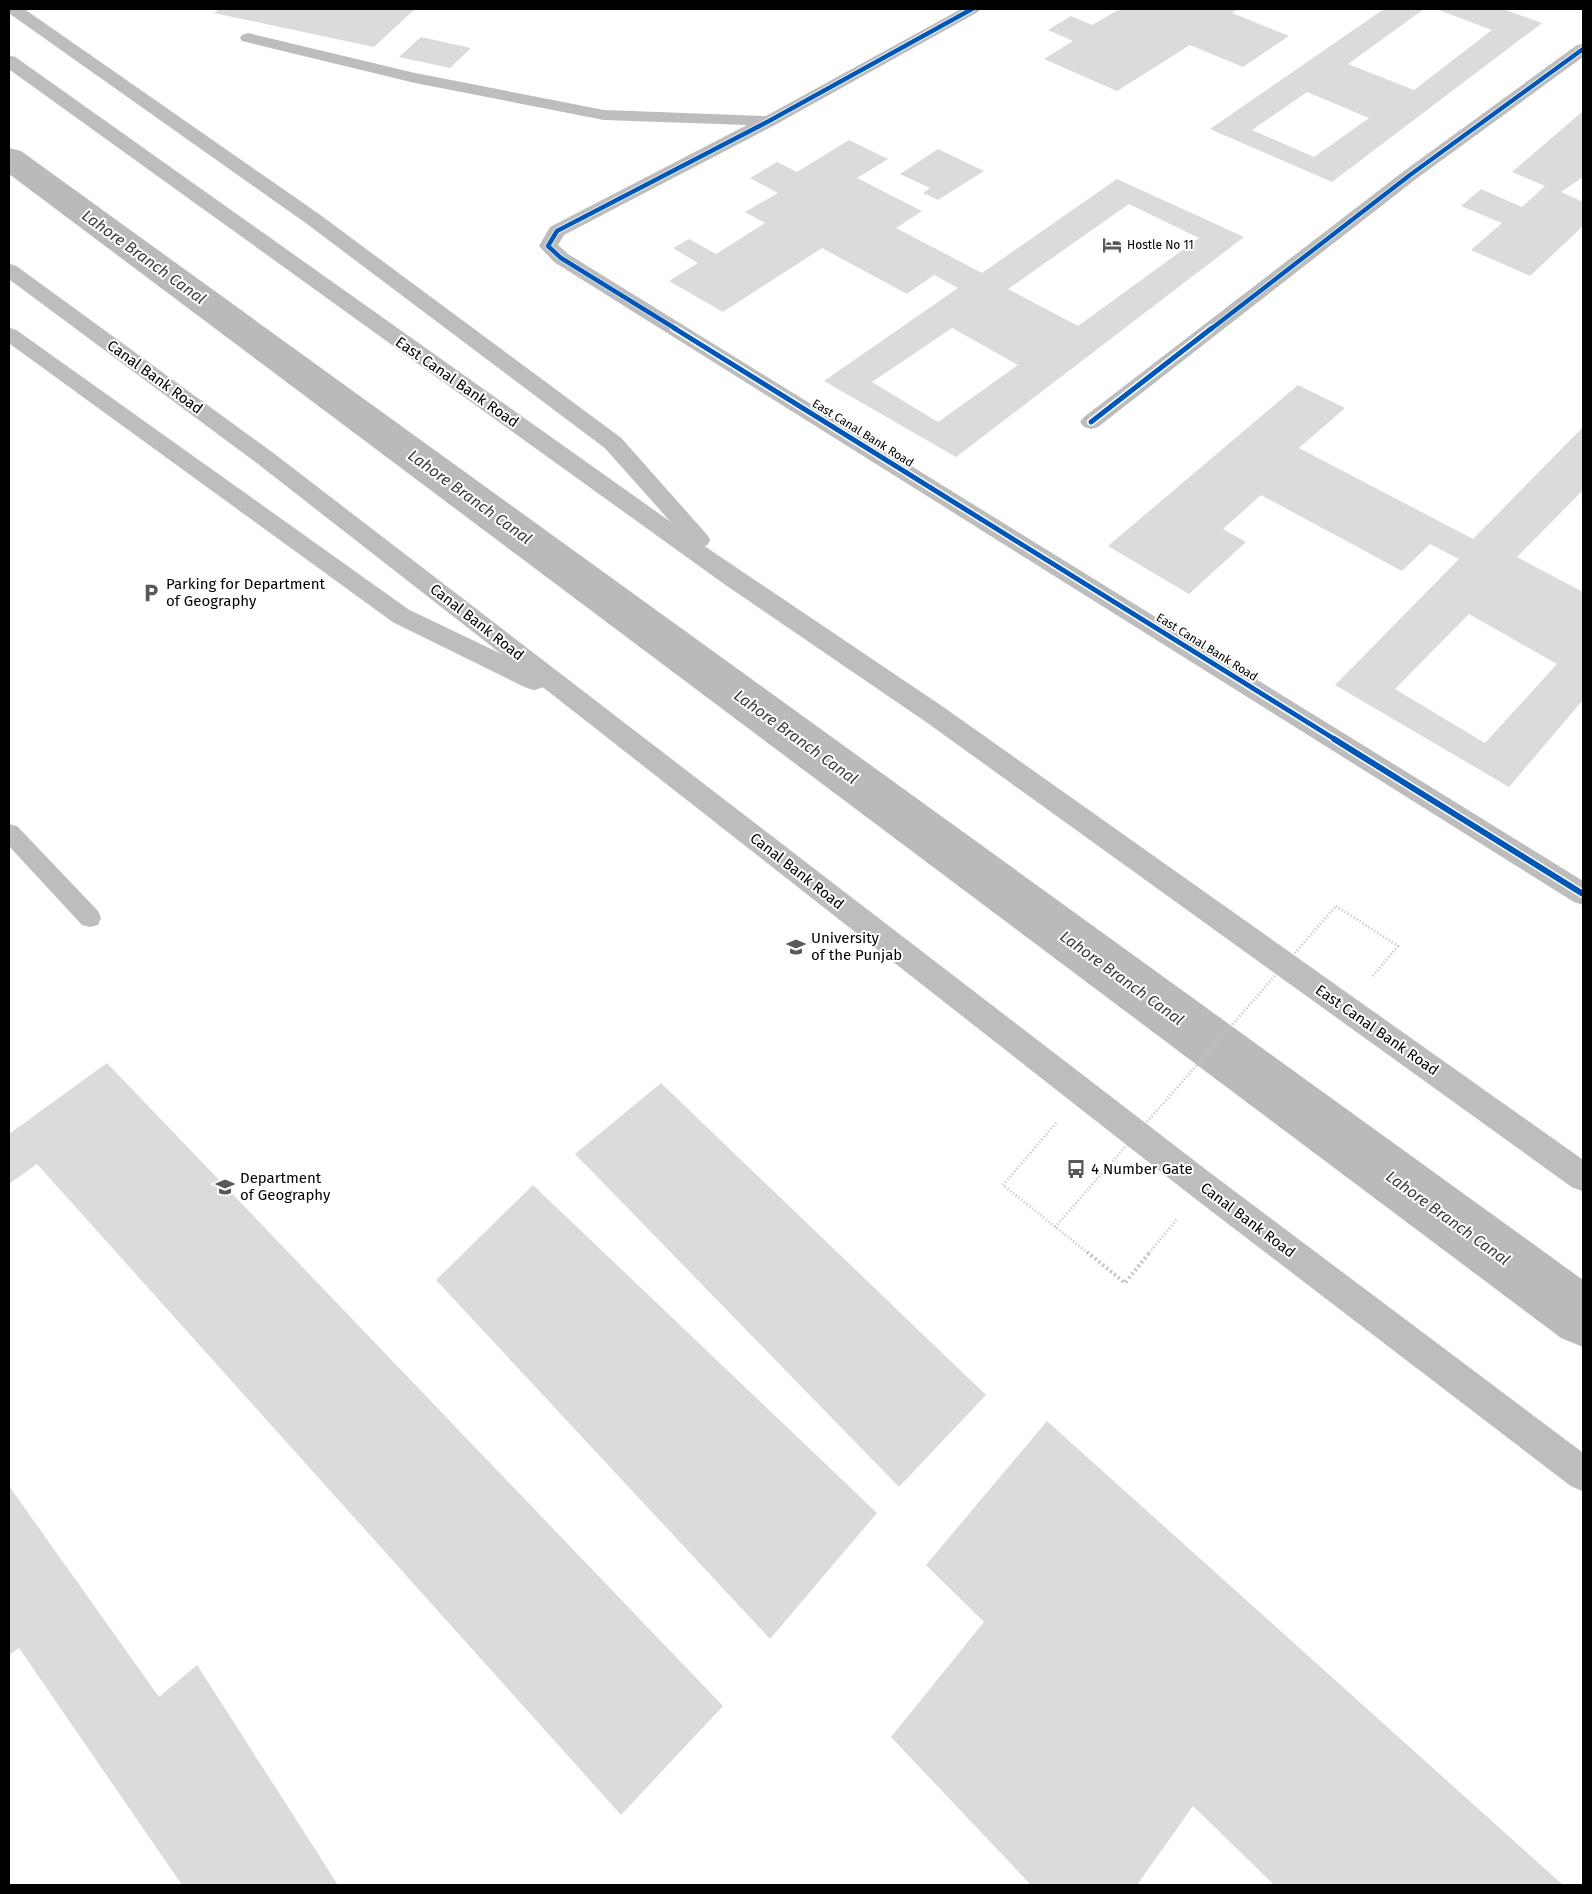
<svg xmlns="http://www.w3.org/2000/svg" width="1592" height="1894" viewBox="0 0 1592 1894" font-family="'Fira Sans',sans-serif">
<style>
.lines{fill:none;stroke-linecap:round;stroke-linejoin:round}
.canal{fill:#bababa;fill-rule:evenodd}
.building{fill:#dbdbdb;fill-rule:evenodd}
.trunk-casing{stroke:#dbdbdb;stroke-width:1}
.path-far1{stroke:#c2c2c2;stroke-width:3;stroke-dasharray:1 2.5;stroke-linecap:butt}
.path{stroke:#c2c2c2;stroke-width:4;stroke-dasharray:2 3;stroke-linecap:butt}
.service{fill:#bdbdbd;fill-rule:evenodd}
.minor{fill:#bdbdbd;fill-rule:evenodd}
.trunk{fill:#bdbdbd;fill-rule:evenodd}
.path-bridge{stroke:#c2c2c2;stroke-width:3;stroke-dasharray:1 2.5;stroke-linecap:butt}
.cycleway-far2-casing{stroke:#fff;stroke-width:6}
.cycleway-far1-casing{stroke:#fff;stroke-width:8}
.cycleway-casing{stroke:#fff;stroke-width:9}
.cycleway-far2{stroke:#0057b8;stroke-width:4.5}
.cycleway-far1{stroke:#0057b8;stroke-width:5}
.cycleway{stroke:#0057b8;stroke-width:6}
.labels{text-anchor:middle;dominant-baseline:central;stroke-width:4;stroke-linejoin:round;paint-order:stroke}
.far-poi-label{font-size:12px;fill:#000;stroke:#fff;text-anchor:start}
.far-street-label{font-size:12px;fill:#000;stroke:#fff}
.street-label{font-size:15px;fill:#000;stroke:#fff}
.poi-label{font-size:15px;fill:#000;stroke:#fff;text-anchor:start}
.water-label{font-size:16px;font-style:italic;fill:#3d3d3d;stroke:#fff}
</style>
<rect width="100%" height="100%" fill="#fff"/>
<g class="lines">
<path class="canal" d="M9,148L21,151L1583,1280V1347L1561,1338L9,174Z"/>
</g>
<g class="building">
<path d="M220,9H415L374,47L214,13Z"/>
<path d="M1120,9H1238L1232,13L1289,36L1243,67L1190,45L1117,91L1044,59L1073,41L1048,30L1071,16L1092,25Z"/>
<path d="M1384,9H1424L1348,64L1414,90L1492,30L1436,9H1503L1542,23L1332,182L1210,129ZM1307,92L1369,118L1314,157L1252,130Z"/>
<path d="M421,37L471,48L450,68L399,57Z"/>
<path d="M1583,111V177L1561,192L1583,202V226L1530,276L1471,250L1502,223L1461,206L1481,189L1522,207L1545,186L1512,172Z"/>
<path d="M849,140L888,159L857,178L922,211L896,228L982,273L1117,179L1244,237L956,457L824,381L958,288L934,275L907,294L822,248L723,312L669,281L698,263L673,248L689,239L716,254L765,223L745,212L778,193L750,178L777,162L797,172ZM1129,204L1199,238L1078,326L1008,289ZM952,328L1018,365L938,422L872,382Z"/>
<path d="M938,149L984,171L938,200L923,193L930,188L900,174Z"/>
<path d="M1298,385L1345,408L1299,448L1473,539L1583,427V490L1517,557L1583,592V700L1509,787L1335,685L1459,559L1430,544L1402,571L1261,495L1223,529L1246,542L1189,594L1108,546ZM1469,614L1557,664L1485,743L1395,689Z"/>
<path d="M107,1063L723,1706L621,1815L37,1164L9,1184V1134Z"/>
<path d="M661,1083L986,1395L899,1487L575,1154Z"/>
<path d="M533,1185L877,1513L770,1639L436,1280Z"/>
<path d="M1047,1421L1563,1885H1274L1193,1806L1137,1885H1031L891,1737L984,1622L926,1565Z"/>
<path d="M9,1486L159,1697L197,1665L338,1885H182L19,1648L9,1655Z"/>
</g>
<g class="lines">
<g class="trunk-casing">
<g id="trunk">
<path d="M9,9H24L320,215L621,438L707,535L710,540L707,545L704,546L943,707L1583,1160V1191L1572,1187L925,721L723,583L9,69V56L15,57L672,523L605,448L306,223L9,13Z"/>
<path d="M9,264L16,266L273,453L1214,1176L1583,1453V1491L1571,1486L1192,1196L543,687L534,690L525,687L393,622L9,343V328L16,330L409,610L503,655L257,463L9,279Z"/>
</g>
</g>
<g class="path-far1">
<path d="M1336,906L1398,946L1372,977"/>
<path d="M1056,1123L1003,1185L1088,1253"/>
<path d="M1149,1253L1177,1219"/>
</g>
<path class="path" d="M1087,1252L1125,1283L1150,1252"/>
<path class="service" d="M9,824L17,826L98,911L101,918L98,925L90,927L82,925L9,846Z"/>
<g class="minor">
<path d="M961,9H980L978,12L775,125L564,235L558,245L568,254L1583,881V905L1574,902L554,262L539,246L550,227L747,125L604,120L415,83L242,41L240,38L242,35L248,33L415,73L604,110L766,116Z"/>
<path d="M1583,44V57L1416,179L1098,427L1091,429L1084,427L1080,422L1084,417L1404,171L1577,45Z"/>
</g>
<use href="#trunk" class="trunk"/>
<path class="path-bridge" d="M1055,1227L1336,906"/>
<g class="cycleway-far2-casing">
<g id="cycleway-far2">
<path d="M676,329L561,258L548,246L557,231L769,121L972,9"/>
<path d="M1211,329L1410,175L1583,49"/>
</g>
</g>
<g class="cycleway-far1-casing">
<g id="cycleway-far1">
<path d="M674,328L1336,740"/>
<path d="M1091,422L1212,328"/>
</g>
</g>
<g class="cycleway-casing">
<path id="cycleway" d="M1334,739L1583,894"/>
</g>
<use href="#cycleway-far2" class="cycleway-far2"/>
<use href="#cycleway-far1" class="cycleway-far1"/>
<use href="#cycleway" class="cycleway"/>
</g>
<defs>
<g id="hotel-bare" transform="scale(1.5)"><path d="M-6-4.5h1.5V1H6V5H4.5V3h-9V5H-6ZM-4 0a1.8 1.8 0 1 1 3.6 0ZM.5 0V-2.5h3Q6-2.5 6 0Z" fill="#595959" stroke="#fff" stroke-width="2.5" paint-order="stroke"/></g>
<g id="parking-bare" transform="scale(1.5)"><path d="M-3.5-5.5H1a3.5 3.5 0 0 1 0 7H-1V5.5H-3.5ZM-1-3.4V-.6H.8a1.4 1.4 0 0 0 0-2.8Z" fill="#595959" stroke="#fff" stroke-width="2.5" paint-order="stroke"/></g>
<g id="university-bare" transform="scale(1.5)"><path d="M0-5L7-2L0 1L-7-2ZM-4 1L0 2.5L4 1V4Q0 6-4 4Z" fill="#595959" stroke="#fff" stroke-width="2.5" paint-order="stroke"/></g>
<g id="bus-bare" transform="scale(1.5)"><path d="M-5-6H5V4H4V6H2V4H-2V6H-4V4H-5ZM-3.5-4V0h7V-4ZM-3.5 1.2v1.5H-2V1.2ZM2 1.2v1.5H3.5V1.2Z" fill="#595959" stroke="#fff" stroke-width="2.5" paint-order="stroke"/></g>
</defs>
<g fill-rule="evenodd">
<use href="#hotel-bare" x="1112" y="245"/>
<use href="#parking-bare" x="151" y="593"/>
<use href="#university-bare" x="796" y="947"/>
<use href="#bus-bare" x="1076" y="1169"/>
<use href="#university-bare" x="225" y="1187"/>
</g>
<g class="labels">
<g class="far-poi-label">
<text x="1127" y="245">Hostle No 11</text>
</g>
<g class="far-street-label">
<text transform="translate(863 433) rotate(32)">East Canal Bank Road</text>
<text transform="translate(1207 647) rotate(32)">East Canal Bank Road</text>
</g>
<g class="street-label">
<text transform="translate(155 377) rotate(36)">Canal Bank Road</text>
<text transform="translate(457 382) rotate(35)">East Canal Bank Road</text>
<text transform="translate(477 622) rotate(38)">Canal Bank Road</text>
<text transform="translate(797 871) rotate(38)">Canal Bank Road</text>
<text transform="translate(1377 1030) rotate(35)">East Canal Bank Road</text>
<text transform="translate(1248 1220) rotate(37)">Canal Bank Road</text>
</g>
<g class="poi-label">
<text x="166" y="584">Parking for Department<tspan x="166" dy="17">of Geography</tspan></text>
<text x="811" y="938">University<tspan x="811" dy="17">of the Punjab</tspan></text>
<text x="1091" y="1169">4 Number Gate</text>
<text x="240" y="1178">Department<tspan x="240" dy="17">of Geography</tspan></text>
</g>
<g class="water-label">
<text transform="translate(144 257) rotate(36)">Lahore Branch Canal</text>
<text transform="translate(470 497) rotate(36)">Lahore Branch Canal</text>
<text transform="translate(796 737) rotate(36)">Lahore Branch Canal</text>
<text transform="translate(1122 978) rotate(36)">Lahore Branch Canal</text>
<text transform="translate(1448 1218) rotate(36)">Lahore Branch Canal</text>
</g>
</g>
<rect width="1592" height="1894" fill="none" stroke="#000000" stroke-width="20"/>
</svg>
